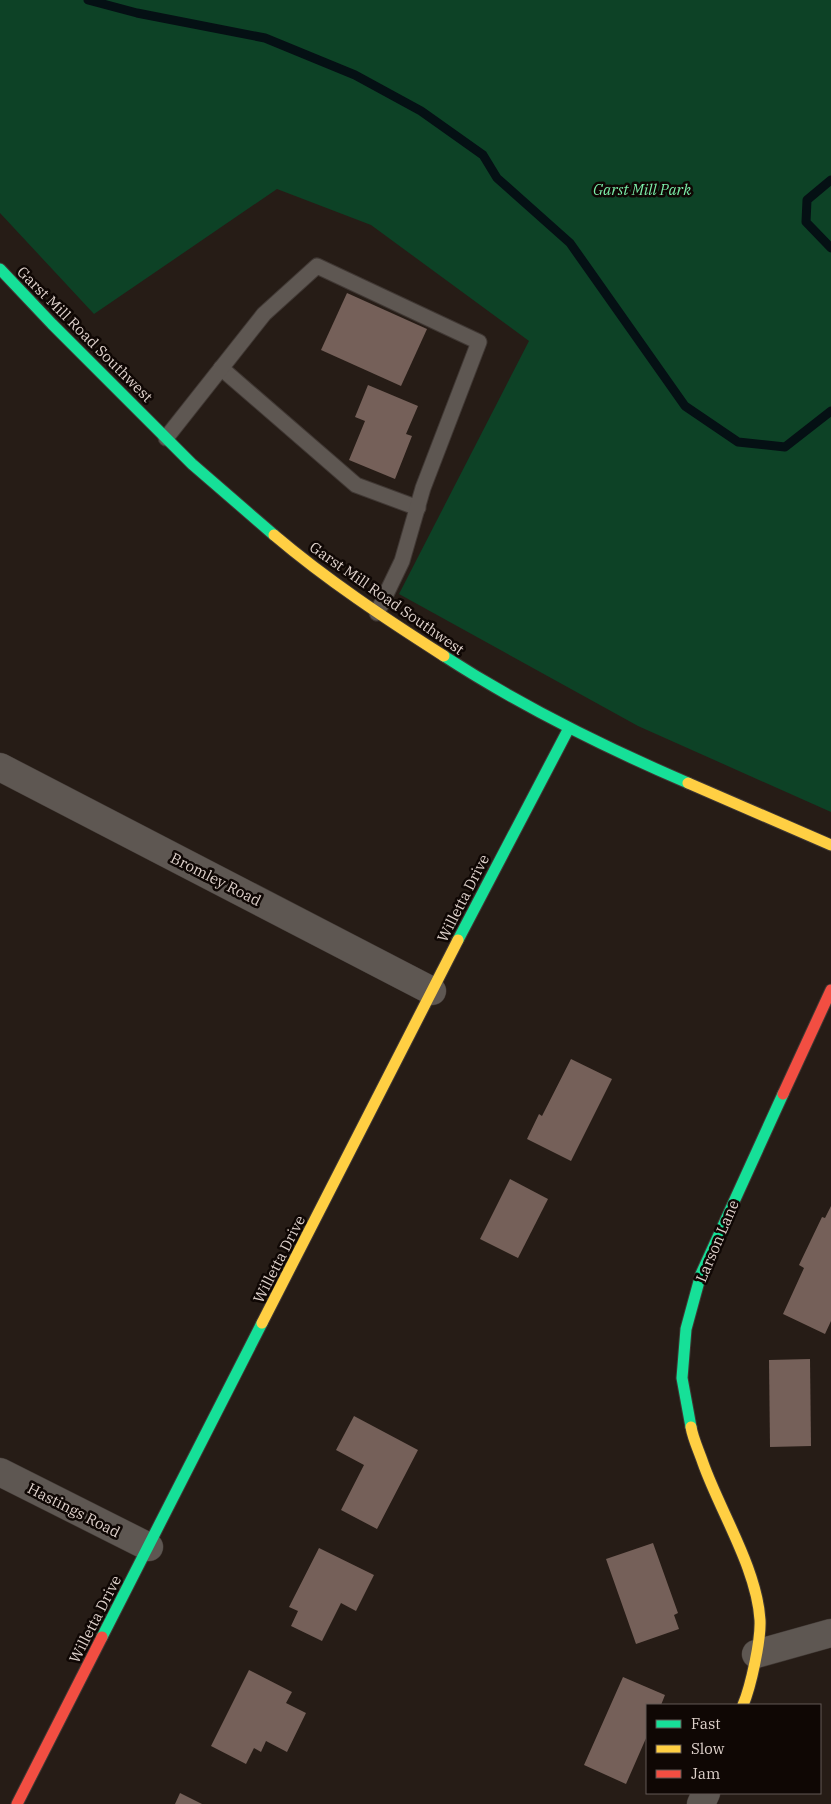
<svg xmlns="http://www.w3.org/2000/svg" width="831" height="1804" viewBox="0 0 831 1804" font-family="'IBM Plex Serif',serif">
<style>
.green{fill:#0d4226}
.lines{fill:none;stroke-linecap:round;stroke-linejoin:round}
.stream{stroke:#051014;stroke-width:9}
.building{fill:#756059}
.lane-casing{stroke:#403834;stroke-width:17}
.street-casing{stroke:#403834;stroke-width:29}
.fast-casing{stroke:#403834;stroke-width:13}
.slow-casing{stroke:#403834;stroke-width:13}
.jam-casing{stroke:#403834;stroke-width:13}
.lane{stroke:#5e5752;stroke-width:15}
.street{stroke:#5e5752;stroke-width:28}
.fast{stroke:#16e098;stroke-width:11}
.slow{stroke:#ffcf43;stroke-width:11}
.jam{stroke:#f24e42;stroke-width:11}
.labels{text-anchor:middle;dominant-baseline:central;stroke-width:5;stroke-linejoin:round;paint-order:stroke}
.park-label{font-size:15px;font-style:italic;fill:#7beea9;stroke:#0f0704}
.street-label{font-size:15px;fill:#ded1cb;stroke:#0f0704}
</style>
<rect width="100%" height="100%" fill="#261c16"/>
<path class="green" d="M0,0H831V812L638,726L399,594L529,341L371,225L277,189L94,314L0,213Z"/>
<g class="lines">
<g class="stream">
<path d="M88,0L137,13L265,38L355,75L421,111L483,155L497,178L570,243L685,406L738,442L785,447L831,411"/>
<path d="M831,180L807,200L806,222L831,248"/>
</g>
</g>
<g class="building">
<path d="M347,293L427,329L401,386L321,350Z"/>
<path d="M368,385L418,406L406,434L412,436L395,479L349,460L365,421L355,417Z"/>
<path d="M571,1059L612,1079L571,1161L527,1139L539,1114L542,1116Z"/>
<path d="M510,1179L548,1199L518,1258L480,1239Z"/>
<path d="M831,1206V1321L825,1334L783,1314L804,1268L799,1265L822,1217L825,1218Z"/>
<path d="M810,1359L811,1446L770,1447L769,1360Z"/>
<path d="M354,1416L418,1450L377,1529L341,1510L364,1465L336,1450Z"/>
<path d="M653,1543L678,1613L674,1615L679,1629L636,1644L606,1559Z"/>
<path d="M319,1548L374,1575L356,1611L341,1603L322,1641L291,1626L298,1611L289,1607Z"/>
<path d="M249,1670L292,1692L286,1703L306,1713L287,1752L266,1741L261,1752L254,1748L246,1764L211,1746Z"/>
<path d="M623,1677L665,1695L661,1705H647V1736L626,1784L584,1765Z"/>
<path d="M180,1793L202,1804H175Z"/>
</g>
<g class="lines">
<g class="lane-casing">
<g id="lane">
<path d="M221,368L356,485L418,508"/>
<path d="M166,438L264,314L317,266L479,342L423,488L402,561L377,613"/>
</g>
</g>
<g class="street-casing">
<g id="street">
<path d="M0,767L432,991"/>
<path d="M0,1472L149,1547"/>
<path d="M756,1654L831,1633"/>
<path d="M701,1804L706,1793"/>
</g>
</g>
<g class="fast-casing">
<g id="fast">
<path d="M0,269L52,324L192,464L274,535"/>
<path d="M444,656C521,706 604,747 688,783"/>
<path d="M458,940L569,728"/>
<path d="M691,1427L682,1378L686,1329L701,1274L783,1094"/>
<path d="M102,1637L262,1323"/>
</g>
</g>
<g class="slow-casing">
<g id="slow">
<path d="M274,535C327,580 386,619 444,656"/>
<path d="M688,783L831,845"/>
<path d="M262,1323L458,940"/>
<path d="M691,1427C693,1439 699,1451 703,1463C720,1511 757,1569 760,1620C761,1640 751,1686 743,1705"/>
</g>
</g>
<g class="jam-casing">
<g id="jam">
<path d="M783,1094L831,990"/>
<path d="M17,1804L102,1637"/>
</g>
</g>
<use href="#lane" class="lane"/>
<use href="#street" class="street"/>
<use href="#fast" class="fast"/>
<use href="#slow" class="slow"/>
<use href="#jam" class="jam"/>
</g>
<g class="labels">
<g class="park-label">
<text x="642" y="189">Garst Mill Park</text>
</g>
<g class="street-label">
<text transform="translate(85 334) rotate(45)">Garst Mill Road Southwest</text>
<text transform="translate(387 598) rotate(35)">Garst Mill Road Southwest</text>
<text transform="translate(216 879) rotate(27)">Bromley Road</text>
<text transform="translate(463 898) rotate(-63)">Willetta Drive</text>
<text transform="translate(717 1241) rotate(-67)">Larson Lane</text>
<text transform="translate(279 1259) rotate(-63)">Willetta Drive</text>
<text transform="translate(74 1510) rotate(27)">Hastings Road</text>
<text transform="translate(95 1619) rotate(-63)">Willetta Drive</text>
</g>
</g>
<rect x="646" y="1704" width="175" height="90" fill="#0f0704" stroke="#625854"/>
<rect x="656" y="1720" width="25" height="8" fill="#16e098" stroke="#625854"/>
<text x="691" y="1729" font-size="15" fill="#ded1cb">Fast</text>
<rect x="656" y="1745" width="25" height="8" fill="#ffcf43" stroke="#625854"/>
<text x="691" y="1754" font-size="15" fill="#ded1cb">Slow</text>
<rect x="656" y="1770" width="25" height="8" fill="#f24e42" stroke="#625854"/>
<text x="691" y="1779" font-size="15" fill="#ded1cb">Jam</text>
</svg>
